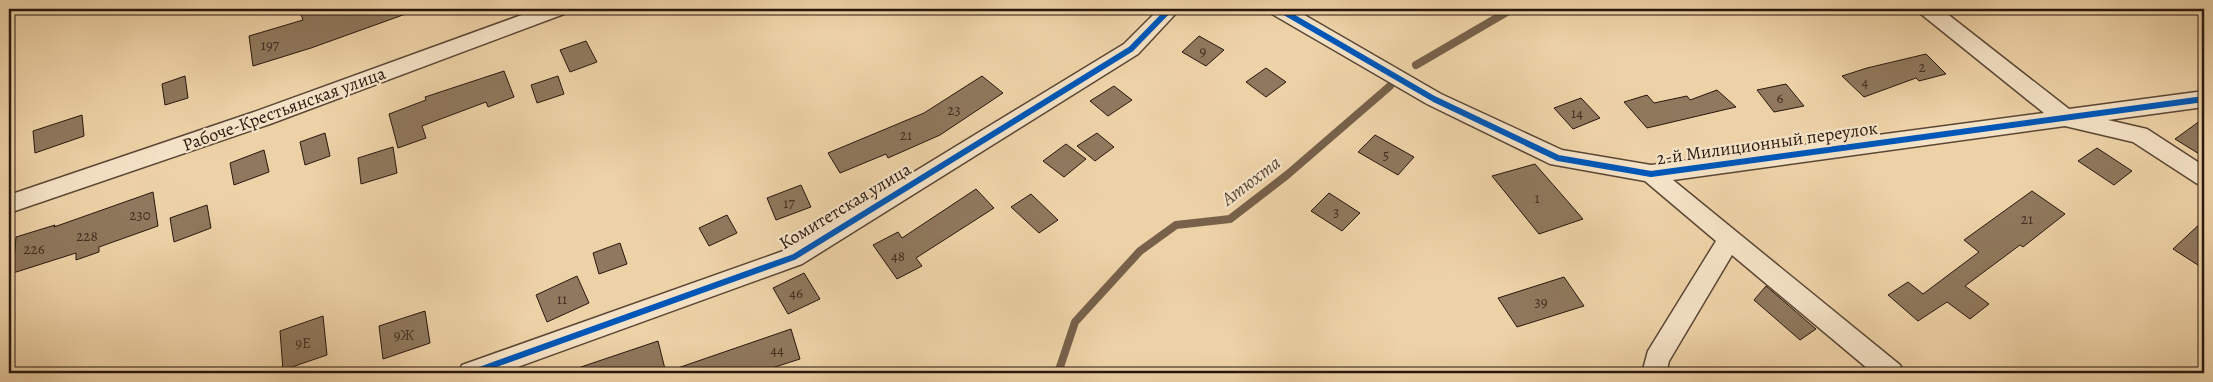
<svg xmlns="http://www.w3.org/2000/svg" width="2213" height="382" viewBox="0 0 2213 382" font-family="Alegreya,serif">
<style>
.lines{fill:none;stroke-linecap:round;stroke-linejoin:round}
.stream{stroke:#77614a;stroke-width:8}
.building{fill:#8f785d;stroke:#28170d}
.street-casing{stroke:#5a4634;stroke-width:3}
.street{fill:#f4e2c6;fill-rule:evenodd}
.cycleway-casing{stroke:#f4e2c6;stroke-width:9}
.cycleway{stroke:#0057b8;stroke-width:6}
.labels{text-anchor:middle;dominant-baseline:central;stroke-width:4.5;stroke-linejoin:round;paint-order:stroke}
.number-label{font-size:15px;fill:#422f21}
.street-label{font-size:18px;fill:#28170d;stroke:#f4e2c6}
.water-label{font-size:19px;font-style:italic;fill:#5c4836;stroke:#f4e2c6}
</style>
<rect width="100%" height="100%" fill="#eed2a7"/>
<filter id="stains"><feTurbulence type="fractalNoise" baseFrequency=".004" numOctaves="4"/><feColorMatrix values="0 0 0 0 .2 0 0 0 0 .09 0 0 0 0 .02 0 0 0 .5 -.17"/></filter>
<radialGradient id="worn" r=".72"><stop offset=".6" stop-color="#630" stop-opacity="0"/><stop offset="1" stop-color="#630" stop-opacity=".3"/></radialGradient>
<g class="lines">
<g class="stream">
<path d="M1416,65L1512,9"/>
<path d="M1058,373L1075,322L1140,251L1176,225L1230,219L1287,175L1390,86"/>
</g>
</g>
<g class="building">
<path d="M299,9H413L414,11L311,48L253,66L249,36L303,20Z"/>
<path d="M1199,36L1224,50L1206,66L1182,52Z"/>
<path d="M586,41L597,62L570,72L560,50Z"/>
<path d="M1926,54L1946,74L1919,81L1916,78L1864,97L1842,76L1867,68Z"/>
<path d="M1266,68L1286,82L1266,97L1246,82Z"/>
<path d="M504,71L514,97L488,107L486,102L422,126L426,138L398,148L389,114L426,100L425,97Z"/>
<path d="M185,76L188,98L165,105L162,84Z"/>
<path d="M558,76L564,94L537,103L531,85Z"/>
<path d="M982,76L1003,93L940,135L888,158L886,154L840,173L828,153L924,113Z"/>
<path d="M1786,84L1804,106L1774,112L1757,90Z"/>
<path d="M1114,86L1132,100L1108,116L1090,101Z"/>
<path d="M1717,90L1736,107L1647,128L1624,102L1647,95L1654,103L1687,96L1690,100Z"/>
<path d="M1581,98L1600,118L1573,129L1554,108Z"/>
<path d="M82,115L84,136L35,153L33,131Z"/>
<path d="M2204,118V157L2175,139Z"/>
<path d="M325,133L330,156L305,165L300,142Z"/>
<path d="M1097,133L1114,147L1095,161L1077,146Z"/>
<path d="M1375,135L1414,157L1398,175L1358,152Z"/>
<path d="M1066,144L1086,159L1064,177L1043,161Z"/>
<path d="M393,147L397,173L361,184L358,158Z"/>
<path d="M2097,148L2132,171L2114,185L2078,161Z"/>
<path d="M264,150L269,172L234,185L230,163Z"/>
<path d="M1535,164L1583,219L1539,234L1492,176Z"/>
<path d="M801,185L811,207L776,220L767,198Z"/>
<path d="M976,189L994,208L916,258L922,266L897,279L873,245L898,232L902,238Z"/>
<path d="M2032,191L2065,214L2023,247L2020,245L1965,286L1989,304L1970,319L1947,302L1918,321L1888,295L1908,282L1923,294L1979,252L1964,240Z"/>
<path d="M153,192L158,226L99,247V252L76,260V253L13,273L16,237L55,225L54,227Z"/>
<path d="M1329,193L1360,213L1342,231L1311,211Z"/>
<path d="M1031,194L1058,220L1039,233L1011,207Z"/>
<path d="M207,205L211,228L174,242L170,218Z"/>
<path d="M727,215L737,233L709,246L699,228Z"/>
<path d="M2204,220V269L2173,249Z"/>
<path d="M620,243L627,264L599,274L593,253Z"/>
<path d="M804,273L820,299L788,314L773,288Z"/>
<path d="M577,276L589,303L547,322L536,295Z"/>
<path d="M1564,277L1584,306L1517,327L1498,298Z"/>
<path d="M1766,286L1816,329L1800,340L1754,300Z"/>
<path d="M425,311L430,343L383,359L379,326Z"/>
<path d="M323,316L327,355L283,370L280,331Z"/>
<path d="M791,329L800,359L756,373H669V371Z"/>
<path d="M658,341L666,373H572V370Z"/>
</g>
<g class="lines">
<g class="street-casing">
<g id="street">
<path d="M538,9H567L564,14L270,124L9,213V195L254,112Z"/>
<path d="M1159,9H1180L1138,54L802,264L501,373H459L462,365L786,250L1124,44Z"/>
<path d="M1269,9H1294L1441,94L1562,150L1651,165L2044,113L1921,14L1918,9H1941L2069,109L2204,91V107L2108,120L2147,129L2204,166V186L2196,183L2133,142L2065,126L1673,180L1900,365L1904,373H1873L1732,255L1669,361L1666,373H1642L1648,351L1716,241L1645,181L1550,164L1427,104L1272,14Z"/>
</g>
</g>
<use href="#street" class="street"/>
<g class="cycleway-casing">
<g id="cycleway">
<path d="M1279,9L1434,99L1558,158L1651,174L2204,99"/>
<path d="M471,373L794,257L1131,49L1170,9"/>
</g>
</g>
<use href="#cycleway" class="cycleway"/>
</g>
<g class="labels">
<g class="number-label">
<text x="270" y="45">197</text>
<text x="1203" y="51">9</text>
<text x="1922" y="67">2</text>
<text x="1865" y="82">4</text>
<text x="1780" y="98">6</text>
<text x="954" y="110">23</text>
<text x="1577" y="113">14</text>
<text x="906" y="135">21</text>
<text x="1386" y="155">5</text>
<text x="1537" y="198">1</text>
<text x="789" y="203">17</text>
<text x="1336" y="212">3</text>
<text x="140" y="215">230</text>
<text x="2027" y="219">21</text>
<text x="87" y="236">228</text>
<text x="34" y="249">226</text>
<text x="898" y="256">48</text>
<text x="796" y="293">46</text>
<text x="562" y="299">11</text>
<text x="1541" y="302">39</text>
<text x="404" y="335">9Ж</text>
<text x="303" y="343">9Е</text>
<text x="777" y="350">44</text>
</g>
<g class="street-label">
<text transform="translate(284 109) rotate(-20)">Рабоче-Крестьянская улица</text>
<text transform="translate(1767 143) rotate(-8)">2-й Милиционный переулок</text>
<text transform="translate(845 206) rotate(-31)">Комитетская улица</text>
</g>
<g class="water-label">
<text transform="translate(1251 181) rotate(-37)">Атюхта</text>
</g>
</g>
<rect width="2213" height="382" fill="none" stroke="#eed2a7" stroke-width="30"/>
<rect x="10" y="10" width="2193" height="362" fill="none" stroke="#28170d" stroke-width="2.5"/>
<rect x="15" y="15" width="2183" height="352" fill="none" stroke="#28170d"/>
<rect width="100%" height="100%" filter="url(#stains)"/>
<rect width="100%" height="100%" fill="url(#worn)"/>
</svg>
